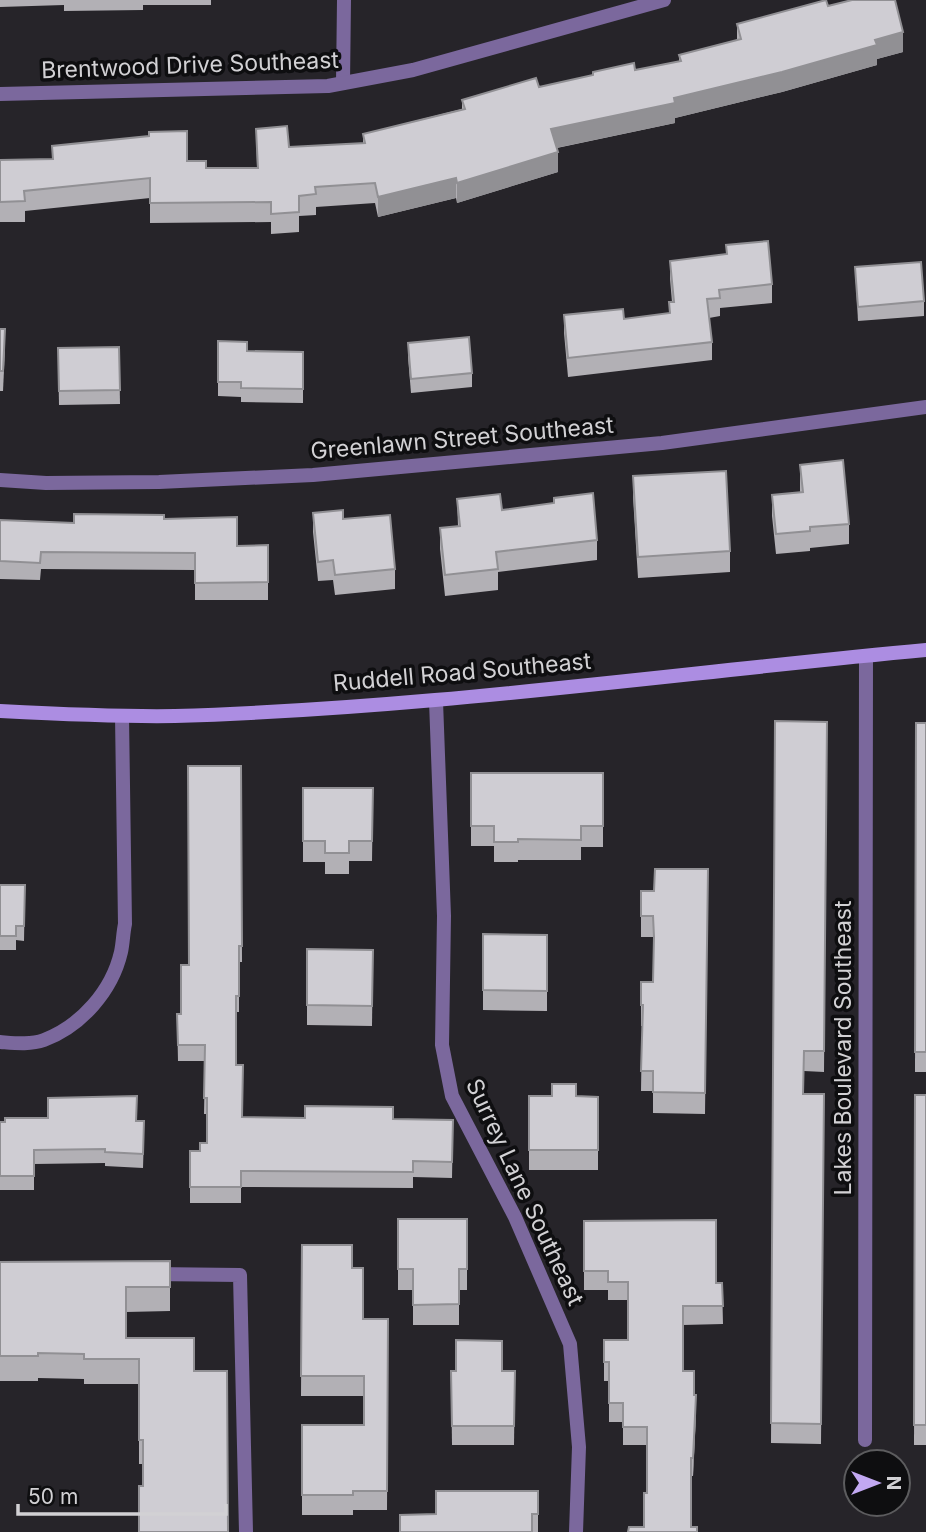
<svg xmlns="http://www.w3.org/2000/svg" width="926" height="1532" viewBox="0 0 926 1532" font-family="Inter,sans-serif">
<style>
.lines{fill:none;stroke-linecap:round;stroke-linejoin:round}
.street{stroke:#7b689d;stroke-width:14}
.secondary{stroke:#ac8de2;stroke-width:14}
.wall{fill:#b2b0b5}
.shaded-wall{fill:#919094}
.building{fill:#cfcdd3;stroke:#919094;stroke-width:2}
.labels{text-anchor:middle;dominant-baseline:central;stroke-width:7;stroke-linejoin:round;paint-order:stroke}
.street-label{font-size:23px;fill:#d2d1d4;stroke:#0e0e10}
</style>
<rect width="100%" height="100%" fill="#262429"/>
<g class="lines">
<g class="street">
<path d="M343,83L344,0"/>
<path d="M0,94L328,86L413,70L664,0"/>
<path d="M0,480L46,483L159,482L313,475L662,443L926,407"/>
<path d="M436,701L444,916L442,1045L452,1096L515,1217L570,1344L579,1447L576,1532"/>
<path d="M0,1042C14,1043 30,1045 44,1040C81,1026 112,991 121,952C123,943 123,933 125,924L122,716"/>
<path d="M152,1274L240,1275L246,1532"/>
<path d="M865,1440L866,656"/>
</g>
<path class="secondary" d="M0,711C58,714 117,717 175,716C426,709 676,673 926,650"/>
</g>
<g class="wall">
<path d="M0,0H211V5H143V10L64,11V5L0,7Z"/>
<path d="M828,6L903,52L877,59V65L782,92L675,118V123L557,148L558,172L457,203L456,198L378,217L375,203L316,207V215L299,216V232L271,234V222L150,223V198L25,211V222H0V160L52,159V146L187,161L206,168H257L256,129L289,147L363,143V134L462,109V100L635,70L679,61V55L737,40V24Z"/>
<path d="M726,245L772,284V303L720,308V316L709,318L712,342V360L568,377L564,333V315L624,319L669,314V302H672L670,279V261L726,254Z"/>
<path d="M855,267L924,301V316L858,321Z"/>
<path d="M0,329L5,349L3,391H0Z"/>
<path d="M218,341L247,351L303,352V403L241,402V397L218,396Z"/>
<path d="M408,343L472,373V387L411,393L408,357Z"/>
<path d="M119,347L120,404L59,405L58,348Z"/>
<path d="M800,465L849,524V544L810,548V551L776,554L772,516V495L800,492Z"/>
<path d="M633,476L730,551V572L638,578L633,497Z"/>
<path d="M457,499L502,510L597,540V560L498,572V590L445,596L440,549V528L458,526Z"/>
<path d="M313,513L343,519L395,569V589L335,595L333,580L318,581L313,532Z"/>
<path d="M164,519L237,546L268,545V600H195V570L41,569L40,580L0,579V520L74,523Z"/>
<path d="M775,721L827,722L824,1072L804,1071L803,1094H824L821,1444L771,1443Z"/>
<path d="M916,723H926V1072H915Z"/>
<path d="M241,766L242,962H239V1012H236V1065L242,1117L453,1120L452,1178L413,1177V1188L241,1187V1203H190V1151H200L207,1143V1114H204L205,1061H178L177,1014H181Z"/>
<path d="M471,773H603V847H581V860H518V862H494V846H471Z"/>
<path d="M303,788H373L372,861H349V874H325V862H303Z"/>
<path d="M708,869L705,1114L653,1113V1091H641L642,1026H641V982H653V937H641V891H654Z"/>
<path d="M0,885H25L24,941L16,940V950H0Z"/>
<path d="M547,935V1011L483,1010V990Z"/>
<path d="M307,949L373,950L372,1026L307,1025Z"/>
<path d="M915,1095H926V1445H914Z"/>
<path d="M529,1096L598,1097V1170H529Z"/>
<path d="M48,1118L137,1121L144,1135L143,1168L105,1166V1163L34,1164V1190H0V1122Z"/>
<path d="M398,1219H467V1290H459V1325H413V1290H398Z"/>
<path d="M584,1221L716,1283H722L723,1324L683,1325V1371L694,1395L696,1414L693,1476H691L644,1527L647,1493V1445H623V1422H609V1381H604V1340H628V1300H608V1290H584Z"/>
<path d="M302,1245L352,1268L363,1319H388L387,1510H353V1515H302V1425H364V1396H301Z"/>
<path d="M170,1261V1311L126,1312V1338H194L143,1486V1464H139V1384H84V1379L38,1378V1381H0V1262Z"/>
<path d="M451,1371H515L514,1445H452Z"/>
<path d="M538,1491V1532H400L436,1514Z"/>
</g>
<g class="shaded-wall">
<path d="M903,32V52L877,59V65L782,92L675,118V123L551,149V129L674,98Z"/>
<path d="M558,152V172L457,203V183Z"/>
<path d="M456,178V198L378,217V197Z"/>
<path d="M696,1395V1414L693,1476V1458Z"/>
</g>
<g class="building">
<path d="M826,0L828,6L852,0H895L903,32L875,40L877,45L782,72L674,98L675,103L551,129L558,152L457,183L456,178L378,197L375,183L315,187L316,194L299,196V212L271,214V202L150,203V178L24,191L25,201L0,202V160L53,159L52,146L149,136V132L187,131V161H206V168H258L256,129L287,126L289,147L365,143L363,134L465,109L462,100L536,78L539,87L593,75V72L634,63L635,70L681,61L679,55L741,39L737,24Z"/>
<path d="M768,241L772,284L719,290L720,298L707,299L712,342L568,358L564,315L623,309L624,319L670,313L669,302H674L670,261L727,254L726,245Z"/>
<path d="M921,262L924,301L858,307L855,267Z"/>
<path d="M0,329H5L3,371H0Z"/>
<path d="M469,337L472,373L411,379L408,343Z"/>
<path d="M218,341L247,342V351L303,352V389L241,388V382H218Z"/>
<path d="M119,347L120,390L59,391L58,348Z"/>
<path d="M843,460L849,524L810,527V531L776,534L772,495L803,492L800,465Z"/>
<path d="M726,471L730,551L638,557L633,476Z"/>
<path d="M593,493L597,540L496,552L498,569L445,575L440,528L460,526L457,499L500,494L502,510L554,503V498Z"/>
<path d="M343,510V519L390,515L395,569L335,575L333,560L318,562L313,513Z"/>
<path d="M74,514L164,515V519L237,517V546L268,545V582L195,583V553L41,552L40,563L0,561V520L74,523Z"/>
<path d="M775,721L827,722L824,1051H804L803,1094H824L821,1424L771,1423Z"/>
<path d="M916,723H926V1052H915Z"/>
<path d="M188,766H241L242,946H239V996H236V1065H243L242,1117L305,1118V1106L393,1107V1119L453,1120L452,1162L413,1161V1172L241,1171V1187H190V1151H200V1143H207V1098H204L205,1045H178L177,1014H181V965H189Z"/>
<path d="M471,773H603V826H581V840L518,839V842H494V826H471Z"/>
<path d="M303,788H373L372,841H349V853H325V841H303Z"/>
<path d="M655,869H708L705,1093L653,1092V1071H641L643,1005H641V982H653L654,937L653,916H641V891H654Z"/>
<path d="M0,885H25L24,926H16V936H0Z"/>
<path d="M483,934L547,935V991L483,990Z"/>
<path d="M307,949L373,950L372,1006L307,1005Z"/>
<path d="M552,1084H576V1096L598,1097V1150H529V1096H552Z"/>
<path d="M915,1095H926V1425H914Z"/>
<path d="M137,1096L136,1121H144L143,1154L105,1152V1149L34,1150V1176H0V1122H5V1118H48V1098Z"/>
<path d="M398,1219H467V1269H459V1304L413,1305V1269H398Z"/>
<path d="M716,1220V1283H722L723,1306H683V1371H694V1395H696L693,1458H691V1527H697V1532H628L629,1527H644V1493H647V1427H623V1403H609V1362H604V1340H628V1282H608V1271H584V1221Z"/>
<path d="M302,1245H352V1268H363V1319H388L387,1491H353V1495H302V1425H364V1376H301Z"/>
<path d="M170,1261V1287H126V1338H194V1371H227L228,1532H139V1486H143V1440H139V1359H84V1354L38,1353V1356H0V1262Z"/>
<path d="M456,1340L502,1341V1371H515L514,1426H452L451,1371H456Z"/>
<path d="M436,1491H538V1514H532V1532H400V1515L436,1514Z"/>
</g>
<g class="labels">
<g class="street-label">
<text transform="translate(190 65) rotate(-2)">Brentwood Drive Southeast</text>
<text transform="translate(462 438) rotate(-5)">Greenlawn Street Southeast</text>
<text transform="translate(462 672) rotate(-5)">Ruddell Road Southeast</text>
<text transform="translate(843 1048) rotate(-90)">Lakes Boulevard Southeast</text>
<text transform="translate(525 1192) rotate(65)">Surrey Lane Southeast</text>
</g>
</g>
<g transform="translate(877 1483) rotate(90)"><circle r="33" fill="#0e0e10" stroke="#5c5c5e" stroke-width="2"/>
<path d="M0-5L12 26L0 18L-12 26Z" fill="#c2a8f2"/>
<text y="-10" font-size="19" font-weight="bold" text-anchor="middle" fill="#d2d1d4">N</text>
</g>
<path d="M18 1504v10h208v-10" fill="none" stroke="#d2d1d4" stroke-width="3.5"/>
<text x="28" y="1504" font-size="21" fill="#d2d1d4" stroke="#0e0e10" stroke-width="5" paint-order="stroke">50 m</text>
</svg>
